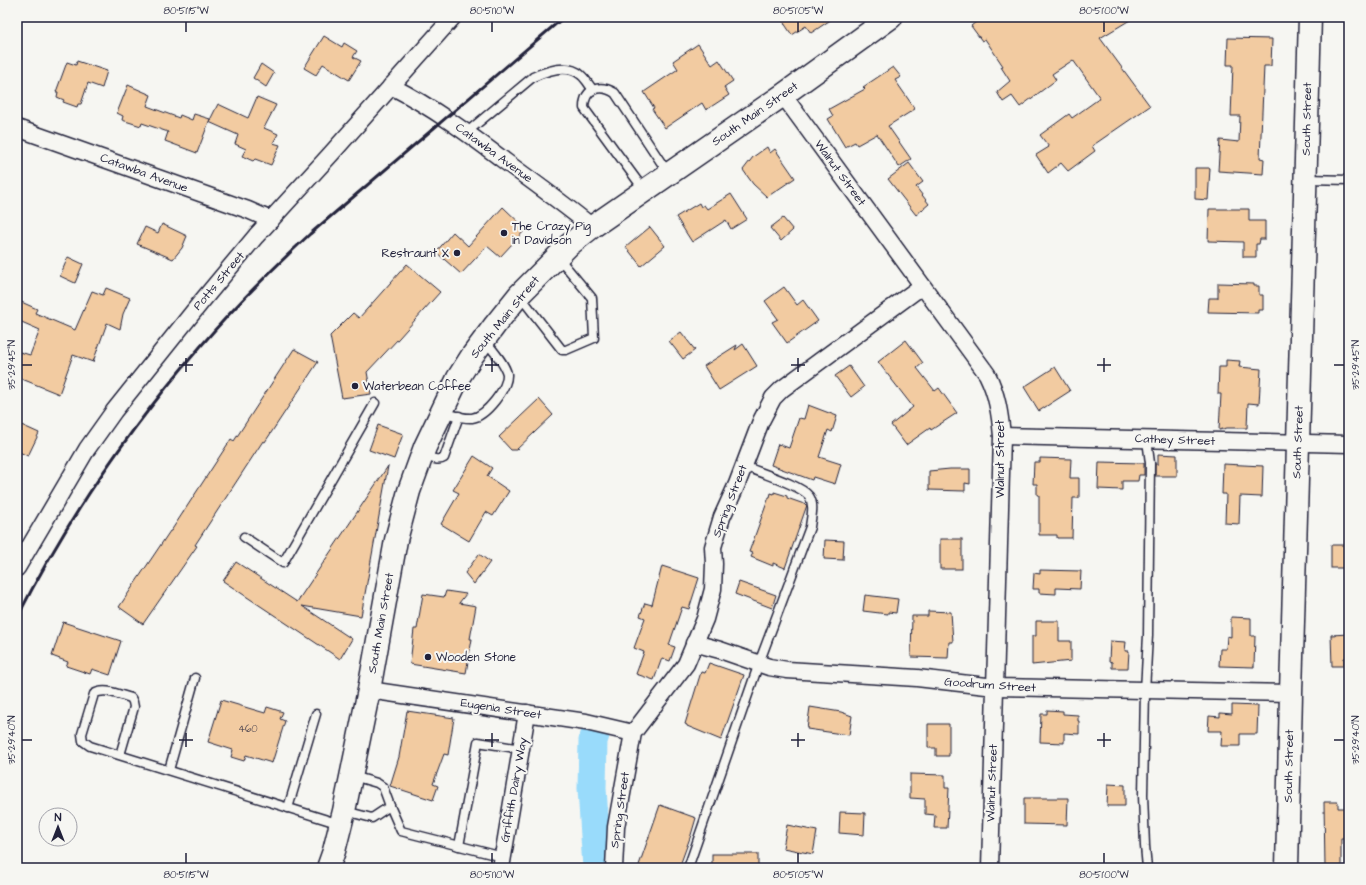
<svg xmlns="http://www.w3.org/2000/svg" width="1366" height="885" viewBox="0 0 1366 885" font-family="'Architects Daughter',sans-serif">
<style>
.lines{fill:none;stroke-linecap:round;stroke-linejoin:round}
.river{stroke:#99dbfb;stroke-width:29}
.building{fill:#f2cba1;stroke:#22223b}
.lane-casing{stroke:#22223b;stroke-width:11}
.street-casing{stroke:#22223b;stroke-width:19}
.secondary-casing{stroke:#22223b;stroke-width:25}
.primary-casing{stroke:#22223b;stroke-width:25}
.lane{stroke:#f6f6f2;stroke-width:8}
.street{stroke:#f6f6f2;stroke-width:16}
.secondary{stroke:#f6f6f2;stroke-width:22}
.primary{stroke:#f6f6f2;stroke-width:22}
.rail{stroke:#22223b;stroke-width:3}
.ticks{fill:none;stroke:#22223b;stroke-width:1.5}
.poi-dot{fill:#22223b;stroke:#f6f6f2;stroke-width:1.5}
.labels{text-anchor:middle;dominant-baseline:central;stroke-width:4;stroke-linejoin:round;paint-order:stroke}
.number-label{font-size:10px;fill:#564c54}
.street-label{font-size:12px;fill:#22223b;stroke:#f6f6f2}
.poi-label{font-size:12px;fill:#22223b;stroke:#f6f6f2;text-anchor:start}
.neatline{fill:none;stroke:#22223b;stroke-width:1.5}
.ticks-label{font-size:10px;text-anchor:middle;fill:#22223b}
</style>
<rect width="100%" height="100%" fill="#f6f6f2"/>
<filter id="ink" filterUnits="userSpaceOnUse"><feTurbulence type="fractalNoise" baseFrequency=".025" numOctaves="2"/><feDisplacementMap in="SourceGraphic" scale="8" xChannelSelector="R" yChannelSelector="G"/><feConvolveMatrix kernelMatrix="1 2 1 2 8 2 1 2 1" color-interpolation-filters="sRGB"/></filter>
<g filter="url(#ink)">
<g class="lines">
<path class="river" d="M595,735L593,741L592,788L597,868"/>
</g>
<g class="building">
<path d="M780,17H835L811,33L806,26L792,35Z"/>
<path d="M973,17H1135L1100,38L1150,106L1092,146L1095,151L1068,171L1061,163L1048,173L1036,155L1049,147L1040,135L1069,114L1072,118L1100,98L1073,60L1052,74L1056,80L1020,107L1012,96L1003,102L997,92L1010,81L1001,67L1003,66L985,39L982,41L971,26L976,22Z"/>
<path d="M324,36L342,47L344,43L357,51L353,57L361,61L349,80L323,64L316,75L304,68Z"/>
<path d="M1228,38L1272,39L1271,66H1264L1260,158L1264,159L1263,174L1218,171L1220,140L1239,142L1240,116H1231L1233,65H1227Z"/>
<path d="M698,44L712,65L719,60L733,81L724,87L729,95L706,110L702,103L665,128L652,109L654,108L644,92L678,69L673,61Z"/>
<path d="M77,61L107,71L102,88L88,83L81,104H78L77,107L63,102L64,100L57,97L58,92H56L67,62L76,65Z"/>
<path d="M261,64L274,73L266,87L253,78Z"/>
<path d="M893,67L901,77L895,80L915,109L888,126L911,159L899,167L877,134L857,145L855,142L845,147L828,119L833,116L829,109L865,89L863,87Z"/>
<path d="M128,85L151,95L147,106L179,118L180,115L192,120L194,114L210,119L197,153L165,141L168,132L142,123L141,126L122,120L123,116L117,113Z"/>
<path d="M257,97L276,105L264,128L278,134L273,143L280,145L271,165L255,159L253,161L242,156L246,149L235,144L238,135L209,122L218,104L248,118Z"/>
<path d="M767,147L770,153L775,149L795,178L767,197L753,184L743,170L753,157Z"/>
<path d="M909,163L923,182L916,187L929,204L916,215L888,179Z"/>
<path d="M1195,168H1210L1208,200L1195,199Z"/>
<path d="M731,194L747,219L731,229L726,220L692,242L676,217L699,203L701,207L704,205L707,209Z"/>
<path d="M503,207L526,229L500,257L487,246L461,274L436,252L453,232L468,246Z"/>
<path d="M1209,209H1249V221H1265V239H1260L1259,244H1256V257H1243V242L1208,241Z"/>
<path d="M783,218L793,230L781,241L770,228Z"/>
<path d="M162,224L187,236L182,248L173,259L137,244L145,227L158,233Z"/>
<path d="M650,227L665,246L641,266L626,247Z"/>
<path d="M68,257L83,264L75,283L60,276Z"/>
<path d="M407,264L440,292L399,338L367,372L371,394L342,398L330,336L353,313L359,318Z"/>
<path d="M1218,283L1254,284V286H1259V295H1263V310H1258V313L1208,312L1209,298H1218Z"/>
<path d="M784,287L797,305L803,300L818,321L787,343L772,322L778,319L765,301Z"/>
<path d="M106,288L130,298L123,314L120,329L107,323L93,362L73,355L59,394L17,377V359L20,352L30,355L40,330L17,320V300L37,309L35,313L75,330L92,291L103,295Z"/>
<path d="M681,332L695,350L683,359L669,341Z"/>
<path d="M906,340L923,363L917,368L935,391L939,388L957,413L931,430L930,428L906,445L891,425L913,407L878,362Z"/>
<path d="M743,344L757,366L719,390L704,366L737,345L735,350Z"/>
<path d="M294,349L318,362L265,442L263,441L195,545L197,546L143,624L119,607L170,531H171L231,439L234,441Z"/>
<path d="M1226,360L1240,361L1239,367L1261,369L1259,404L1248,403L1247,428H1227L1219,430L1221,394H1218L1219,367H1226Z"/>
<path d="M849,366L864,387L851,397L835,376Z"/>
<path d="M1055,367L1070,391L1039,411L1024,387Z"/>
<path d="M539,399L553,415L516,450H511L499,437Z"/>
<path d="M808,405L837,416L832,432L828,430L819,457L841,464L835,484L813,477L812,480L771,465L778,444L789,448L799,418L804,419Z"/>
<path d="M17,423L39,433L28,456L17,451Z"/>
<path d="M378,425L403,434L394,459L369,450Z"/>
<path d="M1158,454L1177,455V476H1155V464H1158Z"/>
<path d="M474,456L492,468L487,476L509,491L493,516L486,512L469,541L441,524L459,493L453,490Z"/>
<path d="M1040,458L1071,459L1070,478H1079V498H1073L1072,538H1057V535H1039V495H1037V484H1033L1034,462H1040Z"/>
<path d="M1099,462L1144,463V475H1139L1138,481H1122V490L1098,489Z"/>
<path d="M1223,464L1263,466L1262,497L1240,496L1239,524L1225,523L1226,494H1222Z"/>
<path d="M388,466L361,616L302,606L352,639L340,659L223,581L236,562L297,602Z"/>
<path d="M950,469H970V484L965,483V491L929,490V471Z"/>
<path d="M774,492L787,496V498L807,505L785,568L773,563V566L751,557L753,553L749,552L769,497H770L771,493L774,494Z"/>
<rect x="940" y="539" width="22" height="30"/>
<path d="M825,540L844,541L843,560L824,559Z"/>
<rect x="1331" y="545" width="18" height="23"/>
<path d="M479,554L490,562L474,584L465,573Z"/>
<path d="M662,566L699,578L689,609L682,607L669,645L675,647L670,661L662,658L654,680L636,674L644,652L634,648L645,618L640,616L645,603L652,605Z"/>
<path d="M1040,570L1081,571L1080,589L1056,588V594L1039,593V589H1033L1034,573L1040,574Z"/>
<path d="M739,582L776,595L772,608L735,594Z"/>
<path d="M446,591L466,594L459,603L476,606L470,639H472L466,673L410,664L414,629H417L423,594L444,597Z"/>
<path d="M865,595L898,599L896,613L888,612V614L863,611Z"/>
<path d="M928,611L951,612L953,642H949L948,658L911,657L912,616H928Z"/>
<path d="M1231,617L1251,618V636H1255L1254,667L1219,666L1220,649H1226L1227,636L1231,637Z"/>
<path d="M1036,621H1059V641H1071V661L1032,665V636H1036Z"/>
<path d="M63,622L121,641L110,675L92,669L90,674L66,666L68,662L52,656Z"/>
<path d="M1349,634V658H1344V666H1332L1331,635Z"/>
<path d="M1110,641L1126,642L1125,651H1129L1128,668H1112V662L1109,661Z"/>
<path d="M709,663L744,675L721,740L687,726V725L685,724L701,672L705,673Z"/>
<path d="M221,700L265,713L267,707L283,712L280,719L285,721L272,763L246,755L244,761L231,757L233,750L208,742Z"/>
<path d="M1232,705L1258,706L1257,734H1240V746H1221L1222,731H1208L1209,716L1220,717V713L1232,714Z"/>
<path d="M810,707L841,712L852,716L849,735L807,729Z"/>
<path d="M1047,710L1063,711V714L1078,715V721H1079V734L1064,733V743L1040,742L1041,714H1047Z"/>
<path d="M407,711L454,718L448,755L444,754L433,784L438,786L433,800L390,786L399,757Z"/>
<path d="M928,724H949V756H936V748H928Z"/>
<path d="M910,774L945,775V788H949L947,828H934L935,815L925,814V799L910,798Z"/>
<path d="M1108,784L1125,785V806H1107Z"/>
<path d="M1024,798H1068L1067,825L1024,824Z"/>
<path d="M1324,802H1338V808H1347V838H1341V868H1325Z"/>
<path d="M660,805L696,818L691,835L679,868H638Z"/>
<path d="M840,812L865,813L864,835L839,833Z"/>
<path d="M787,825L817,831L813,854L783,848Z"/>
<rect x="712" y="854" width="46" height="14"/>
</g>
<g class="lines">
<g class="lane-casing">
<g id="lane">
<path d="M466,133L533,77C546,71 568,63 581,75C586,79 589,85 593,90"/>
<path d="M1307,179L1349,180"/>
<path d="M644,190L584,108C584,88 600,84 615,93L668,173"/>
<path d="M520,296L562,350H566L594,338L592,298L558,257"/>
<path d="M442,412C451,414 462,419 472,418C486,416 508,388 507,374C505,363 491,349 485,340"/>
<path d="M422,455C429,457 438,462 444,458L459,416"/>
<path d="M244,537L283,563L375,403"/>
<path d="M120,755L134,707L133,702L131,698C119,695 105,687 94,694L82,734L83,741L90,746L340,824"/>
<path d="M169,770L195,678"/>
<path d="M390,806L401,831L503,857"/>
<path d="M288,808L316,714"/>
<path d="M345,811L372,818L390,806L383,787L377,783L353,776"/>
<path d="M459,846L478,742L521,749"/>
<path d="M688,868L759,663L810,527C811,517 815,505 809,496C801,485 758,472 744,466"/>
<path d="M1147,868L1145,846L1143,795L1145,691L1148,635L1150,463L1147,440"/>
</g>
</g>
<g class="street-casing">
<g id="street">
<path d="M391,86C432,107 469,134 506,162C535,183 564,204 592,227"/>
<path d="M783,95L987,374C997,394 1000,414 1002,436L990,868"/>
<path d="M17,128L248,210L271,220"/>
<path d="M1002,436L1349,444"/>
<path d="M17,568L87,449L114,411L202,301L256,236L330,155L453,17"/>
<path d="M694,643L720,650L769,667L787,670L917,678L995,687L1291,693"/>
<path d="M369,690L586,722L633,733"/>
<path d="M501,868L527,713"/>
<path d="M614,868L616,827L633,733L686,664L705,619L713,589L714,564L713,547L722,517L737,484L761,421L773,398L782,389L922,286"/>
</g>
</g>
<g class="secondary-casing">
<path id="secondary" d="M1287,868L1291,693L1310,17"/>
</g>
<g class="primary-casing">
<path id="primary" d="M328,868L334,851L344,811L369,690L396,540L409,491L425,447L458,378L472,356L495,325L519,295L569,245L592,227L783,95L891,17"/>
</g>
<use href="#lane" class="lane"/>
<use href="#street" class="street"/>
<use href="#secondary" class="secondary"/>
<use href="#primary" class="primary"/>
<path class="rail" d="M17,618C66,521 129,429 200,347C234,307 271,270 310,234L564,17"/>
</g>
</g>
<path class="ticks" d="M186,22V32M492,22V32M798,22V32M1104,22V32M186,358V372M492,358V372M798,358V372M1104,358V372M22,365H32M179,365H193M485,365H499M791,365H805M1097,365H1111M1334,365H1344M186,733V747M492,733V747M798,733V747M1104,733V747M22,740H32M179,740H193M485,740H499M791,740H805M1097,740H1111M1334,740H1344M186,853V863M492,853V863M798,853V863M1104,853V863"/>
<g class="poi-dot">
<circle cx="504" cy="233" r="4"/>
<circle cx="457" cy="253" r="4"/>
<circle cx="355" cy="386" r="4"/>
<circle cx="428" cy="657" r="4"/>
</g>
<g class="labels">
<g class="number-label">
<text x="248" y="729">460</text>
</g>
<g class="street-label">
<text transform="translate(755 114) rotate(-35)">South Main Street</text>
<text transform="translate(1307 119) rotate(-89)">South Street</text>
<text transform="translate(494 153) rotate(36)">Catawba Avenue</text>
<text transform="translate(144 173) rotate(20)">Catawba Avenue</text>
<text transform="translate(840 173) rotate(54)">Walnut Street</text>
<text transform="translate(219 281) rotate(-50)">Potts Street</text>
<text transform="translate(505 317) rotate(-51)">South Main Street</text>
<text transform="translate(1175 440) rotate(2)">Cathey Street</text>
<text transform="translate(1298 442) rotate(-88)">South Street</text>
<text transform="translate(1000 459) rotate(-90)">Walnut Street</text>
<text transform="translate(730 501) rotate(-69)">Spring Street</text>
<text transform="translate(381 623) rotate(-80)">South Main Street</text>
<text transform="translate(990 685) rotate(4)">Goodrum Street</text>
<text transform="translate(501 709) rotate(9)">Eugenia Street</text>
<text transform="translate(1289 766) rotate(-89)">South Street</text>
<text transform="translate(992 783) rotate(-88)">Walnut Street</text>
<text transform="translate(514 790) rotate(-80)">Griffith Dairy Way</text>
<text transform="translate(620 810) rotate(-82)">Spring Street</text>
</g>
<g class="poi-label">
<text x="512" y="226">The Crazy Pig<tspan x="512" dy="14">in Davidson</tspan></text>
<text x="449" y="253" text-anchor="end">Restraunt X</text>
<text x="363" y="386">Waterbean Coffee</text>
<text x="436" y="657">Wooden Stone</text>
</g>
</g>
<rect width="1366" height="885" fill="none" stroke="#f6f6f2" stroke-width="44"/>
<g transform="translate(58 827)"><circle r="19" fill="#f6f6f2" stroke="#a1a1a9"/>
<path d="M0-3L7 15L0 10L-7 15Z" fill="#22223b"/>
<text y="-6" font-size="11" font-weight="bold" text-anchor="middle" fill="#22223b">N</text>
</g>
<rect x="22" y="22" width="1322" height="841" class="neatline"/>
<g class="ticks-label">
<text x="186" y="14">80°51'15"W</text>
<text x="492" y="14">80°51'10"W</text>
<text x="798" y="14">80°51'05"W</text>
<text x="1104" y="14">80°51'00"W</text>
<text transform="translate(11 365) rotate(-90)" y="4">35°29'45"N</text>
<text transform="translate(1355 365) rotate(-90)" y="4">35°29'45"N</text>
<text transform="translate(11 740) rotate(-90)" y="4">35°29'40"N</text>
<text transform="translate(1355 740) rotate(-90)" y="4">35°29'40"N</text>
<text x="186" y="878">80°51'15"W</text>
<text x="492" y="878">80°51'10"W</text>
<text x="798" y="878">80°51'05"W</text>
<text x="1104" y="878">80°51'00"W</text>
</g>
</svg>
